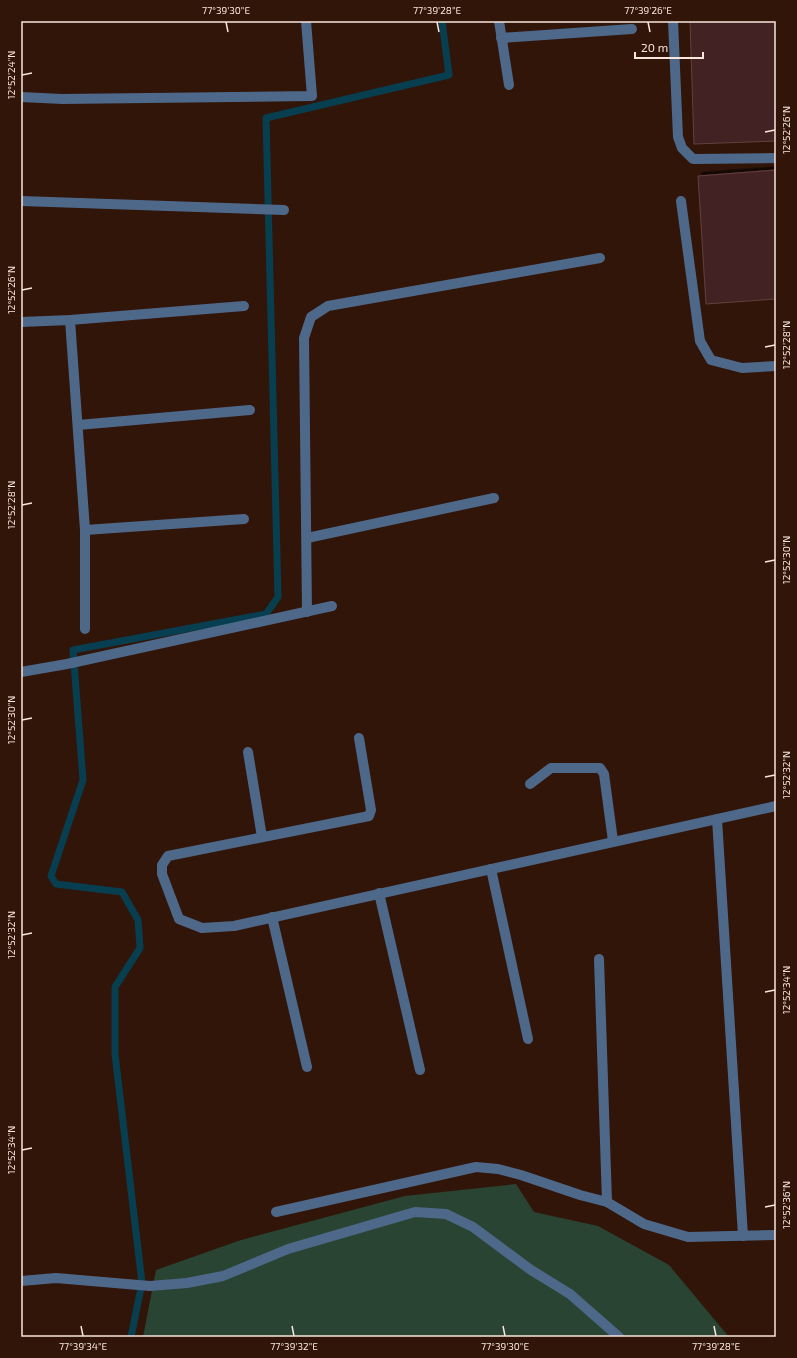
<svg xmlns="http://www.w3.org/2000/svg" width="797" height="1358" viewBox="0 0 797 1358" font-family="'Exo 2',sans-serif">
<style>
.green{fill:#294432}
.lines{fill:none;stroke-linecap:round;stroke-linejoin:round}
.stream{stroke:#073f50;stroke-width:7}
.building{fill:#432322;stroke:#63403f;filter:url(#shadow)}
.lane{stroke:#4e6889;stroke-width:10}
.street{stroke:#4e6889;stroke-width:10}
.ticks{fill:none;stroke:#fae6dd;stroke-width:1.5}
.neatline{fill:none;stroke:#fae6dd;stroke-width:1.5}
.ticks-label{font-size:10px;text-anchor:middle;fill:#fae6dd}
</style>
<defs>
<filter id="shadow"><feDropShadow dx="3.5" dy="-3.5" stdDeviation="0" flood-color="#0009"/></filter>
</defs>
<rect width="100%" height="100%" fill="#311509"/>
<path class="green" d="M516,1184L534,1212L598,1226L669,1265L729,1337H143L156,1270L241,1240L405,1196Z"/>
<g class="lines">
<path class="stream" d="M131,1337L142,1283L115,1054V987L140,948L138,920L122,892L56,884L51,876L83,780L73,650L266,614L278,597L266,118L449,75L442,21"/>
</g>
<g class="building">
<path d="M690,21H776V141L694,144Z"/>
<path d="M776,170V299L706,304L698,176Z"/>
</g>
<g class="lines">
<g class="lane">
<path d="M673,21L678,137L682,148L693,159L776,158"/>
<path d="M681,201L700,341L711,360L742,368L776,366"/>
<path d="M307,538L494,498"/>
<path d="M307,612L304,338L311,317L328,306L600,258"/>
</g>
<g class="street">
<path d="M499,21L509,85"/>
<path d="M501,38L632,29"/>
<path d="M21,97L62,99L312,96L306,21"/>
<path d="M21,201L284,210"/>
<path d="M70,320L85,530V629"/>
<path d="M21,322L70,320L244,306"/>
<path d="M78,425L250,410"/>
<path d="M85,530L244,519"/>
<path d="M21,672L67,664L332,606"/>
<path d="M359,738L371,810L369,816L168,856L162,865V874L179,919L202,928L234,926L776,806"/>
<path d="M248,752L262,837"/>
<path d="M530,784L551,768H600L604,774L613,841"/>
<path d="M717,819L743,1236"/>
<path d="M491,869L528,1039"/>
<path d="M379,893L420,1070"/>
<path d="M272,917L307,1067"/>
<path d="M599,959L607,1202L644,1224L688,1237L776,1235"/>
<path d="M276,1212L476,1167L498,1169L521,1175L580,1195L607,1202"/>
<path d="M21,1281L56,1278L150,1286L187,1283L223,1276L288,1249L415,1212L446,1214L473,1227L531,1270L570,1294L619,1337"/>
</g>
</g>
<path class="ticks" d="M226,22L228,32M437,22L439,32M648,22L650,32M22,75L32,73M765,132L775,130M22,290L32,288M765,347L775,345M22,505L32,503M765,562L775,560M22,720L32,718M765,777L775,775M22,935L32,933M765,992L775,990M22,1150L32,1148M765,1207L775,1205M81,1326L83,1336M292,1326L294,1336M503,1326L505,1336M714,1326L716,1336"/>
<rect width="797" height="1358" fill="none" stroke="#311509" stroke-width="44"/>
<path d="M635 52v6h68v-6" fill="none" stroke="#fae6dd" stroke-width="2"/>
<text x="641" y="52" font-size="12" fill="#fae6dd" stroke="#311509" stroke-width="3" paint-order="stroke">20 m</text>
<rect x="22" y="22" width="753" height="1314" class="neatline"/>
<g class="ticks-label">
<text x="226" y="14">77°39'30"E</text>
<text x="437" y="14">77°39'28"E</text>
<text x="648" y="14">77°39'26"E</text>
<text transform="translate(11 75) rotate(-90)" y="4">12°52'24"N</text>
<text transform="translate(786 130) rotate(-90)" y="4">12°52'26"N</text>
<text transform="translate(11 290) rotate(-90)" y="4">12°52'26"N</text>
<text transform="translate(786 345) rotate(-90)" y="4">12°52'28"N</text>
<text transform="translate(11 505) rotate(-90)" y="4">12°52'28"N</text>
<text transform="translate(786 560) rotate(-90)" y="4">12°52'30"N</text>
<text transform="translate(11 720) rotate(-90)" y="4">12°52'30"N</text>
<text transform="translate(786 775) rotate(-90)" y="4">12°52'32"N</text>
<text transform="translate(11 935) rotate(-90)" y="4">12°52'32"N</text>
<text transform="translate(786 990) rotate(-90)" y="4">12°52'34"N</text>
<text transform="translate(11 1150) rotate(-90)" y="4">12°52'34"N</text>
<text transform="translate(786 1205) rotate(-90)" y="4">12°52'36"N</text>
<text x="83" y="1350">77°39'34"E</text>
<text x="294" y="1350">77°39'32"E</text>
<text x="505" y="1350">77°39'30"E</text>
<text x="716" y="1350">77°39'28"E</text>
</g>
</svg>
